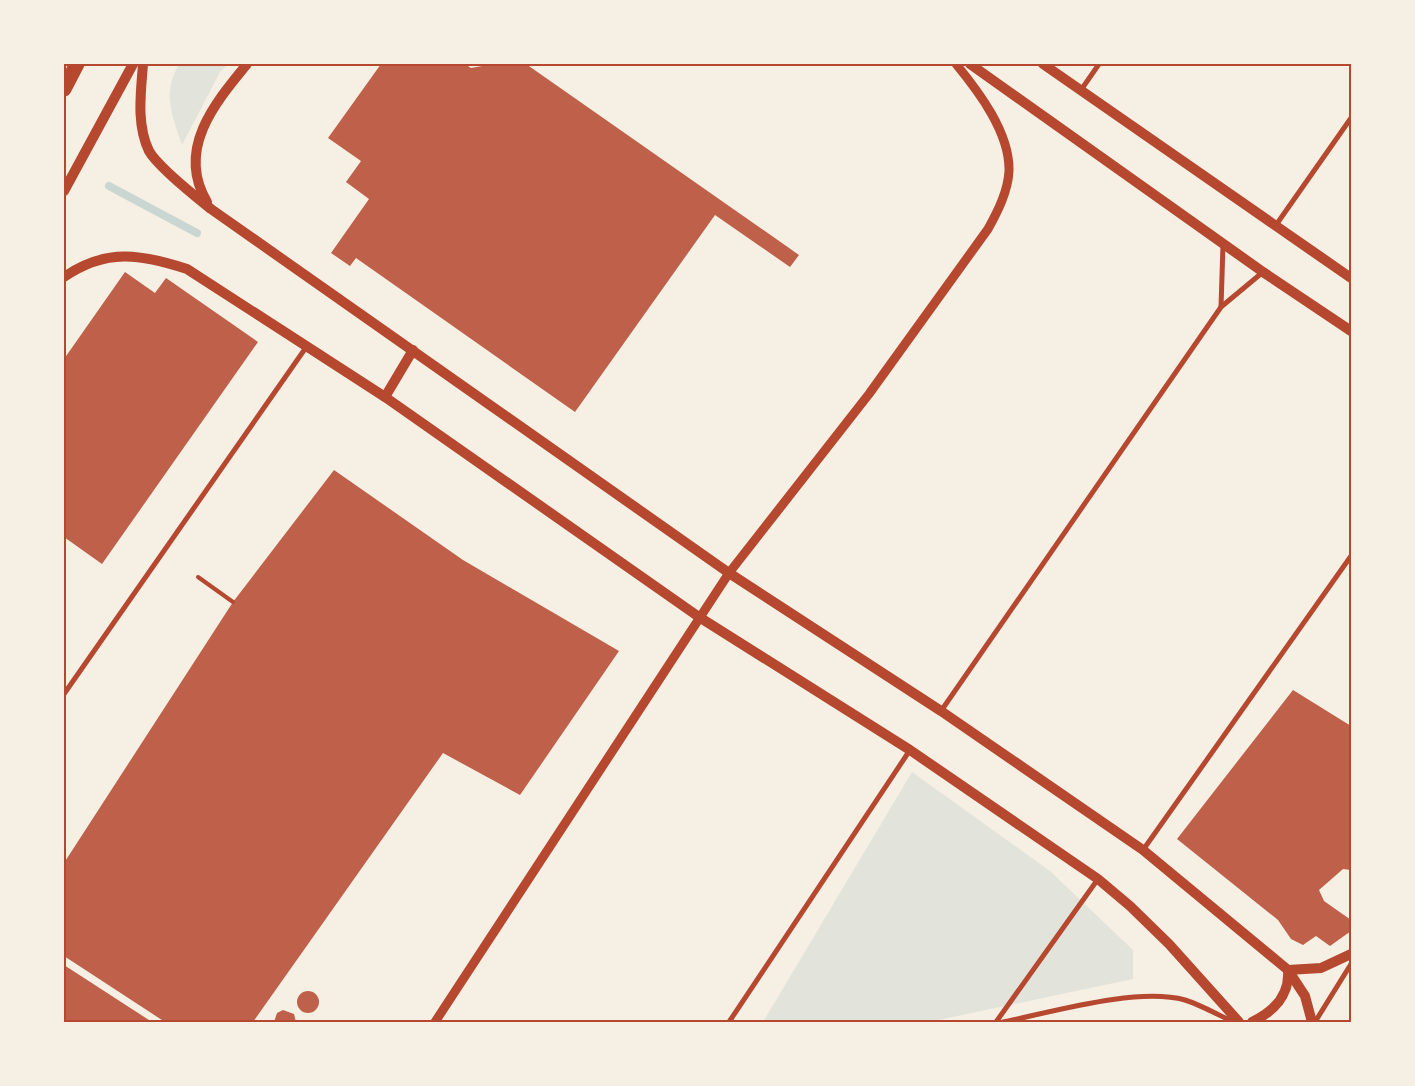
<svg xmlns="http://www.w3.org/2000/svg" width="1415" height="1086" viewBox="0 0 1415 1086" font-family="'Archivo Narrow',sans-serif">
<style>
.green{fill:#e2e4dc}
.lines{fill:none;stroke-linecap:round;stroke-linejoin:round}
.stream{stroke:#c9d6d2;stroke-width:8}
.building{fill:#bf614a}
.service{stroke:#b5482f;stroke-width:4}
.minor{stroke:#b5482f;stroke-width:5}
.tertiary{stroke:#b5482f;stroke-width:9}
.secondary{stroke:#b5482f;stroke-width:10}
.motorway{stroke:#b5482f;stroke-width:15}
.neatline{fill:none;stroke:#b5482f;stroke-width:2}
</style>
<rect width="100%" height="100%" fill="#f6efe4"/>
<g class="green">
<path d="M179,64H228L220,72L182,145C172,115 162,94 179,64Z"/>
<path d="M912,772L1050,871L1133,950V979L929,1022H763Z"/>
</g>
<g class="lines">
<path class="stream" d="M109,186L197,233"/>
</g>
<g class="building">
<path d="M381,64H465L471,68L493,64H526L799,255L790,267L715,215L575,412L356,258L350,266L331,253L369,199L346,182L361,161L328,138Z"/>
<path d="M125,272L155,293L166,278L258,342L102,564L64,537V359Z"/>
<path d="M334,470L463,560L619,651L520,795L443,753L253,1022H165L64,956V863L233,602Z"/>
<path d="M1293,690L1351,726V870L1343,869L1319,890L1324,901L1351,920V931L1330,946L1316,936L1303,945L1291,939L1278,920L1177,839Z"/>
<path d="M64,965L152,1022H64Z"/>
<circle cx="308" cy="1002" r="11"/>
<path d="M283,1010L294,1014L296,1022H274L277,1013Z"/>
</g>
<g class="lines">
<path class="service" d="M198,577L233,602"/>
<g class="minor">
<path d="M1081,90L1099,64"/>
<path d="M1276,225L1351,118"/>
<path d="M1221,307L1223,245"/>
<path d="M64,694L307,346"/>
<path d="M941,711L1221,307L1263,272"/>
<path d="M1143,850L1351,556"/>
<path d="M729,1022L910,750"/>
<path d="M996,1022L1098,879"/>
<path d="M1003,1022C1052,1012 1137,987 1185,1000C1201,1005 1218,1015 1234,1022"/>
<path d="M1315,1022L1351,964"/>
</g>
<path class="tertiary" d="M435,1022L729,573L869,394L988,229C998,211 1008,191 1009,171C1010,133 979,92 956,64"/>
<g class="secondary">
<path d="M143,64C141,92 136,124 149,151C158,167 196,197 211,209L729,573L941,711L1143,850L1288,970L1305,996L1312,1022"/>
<path d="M970,64L1263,272L1351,331"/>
<path d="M1043,64L1351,278"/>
<path d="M64,191L133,64"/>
<path d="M207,202C176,150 214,104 247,64"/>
<path d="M64,277C106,248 141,254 187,269L385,397L699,617L910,750L1098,879L1130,906L1169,944L1239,1022"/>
<path d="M385,397L413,350"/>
<path d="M1252,1022C1273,1012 1290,995 1288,970L1321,968L1351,954"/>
</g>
<path class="motorway" d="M64,89L77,64"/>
</g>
<rect width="1415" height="1086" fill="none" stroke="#f6efe4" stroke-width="130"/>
<rect x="65" y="65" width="1285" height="956" class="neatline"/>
</svg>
